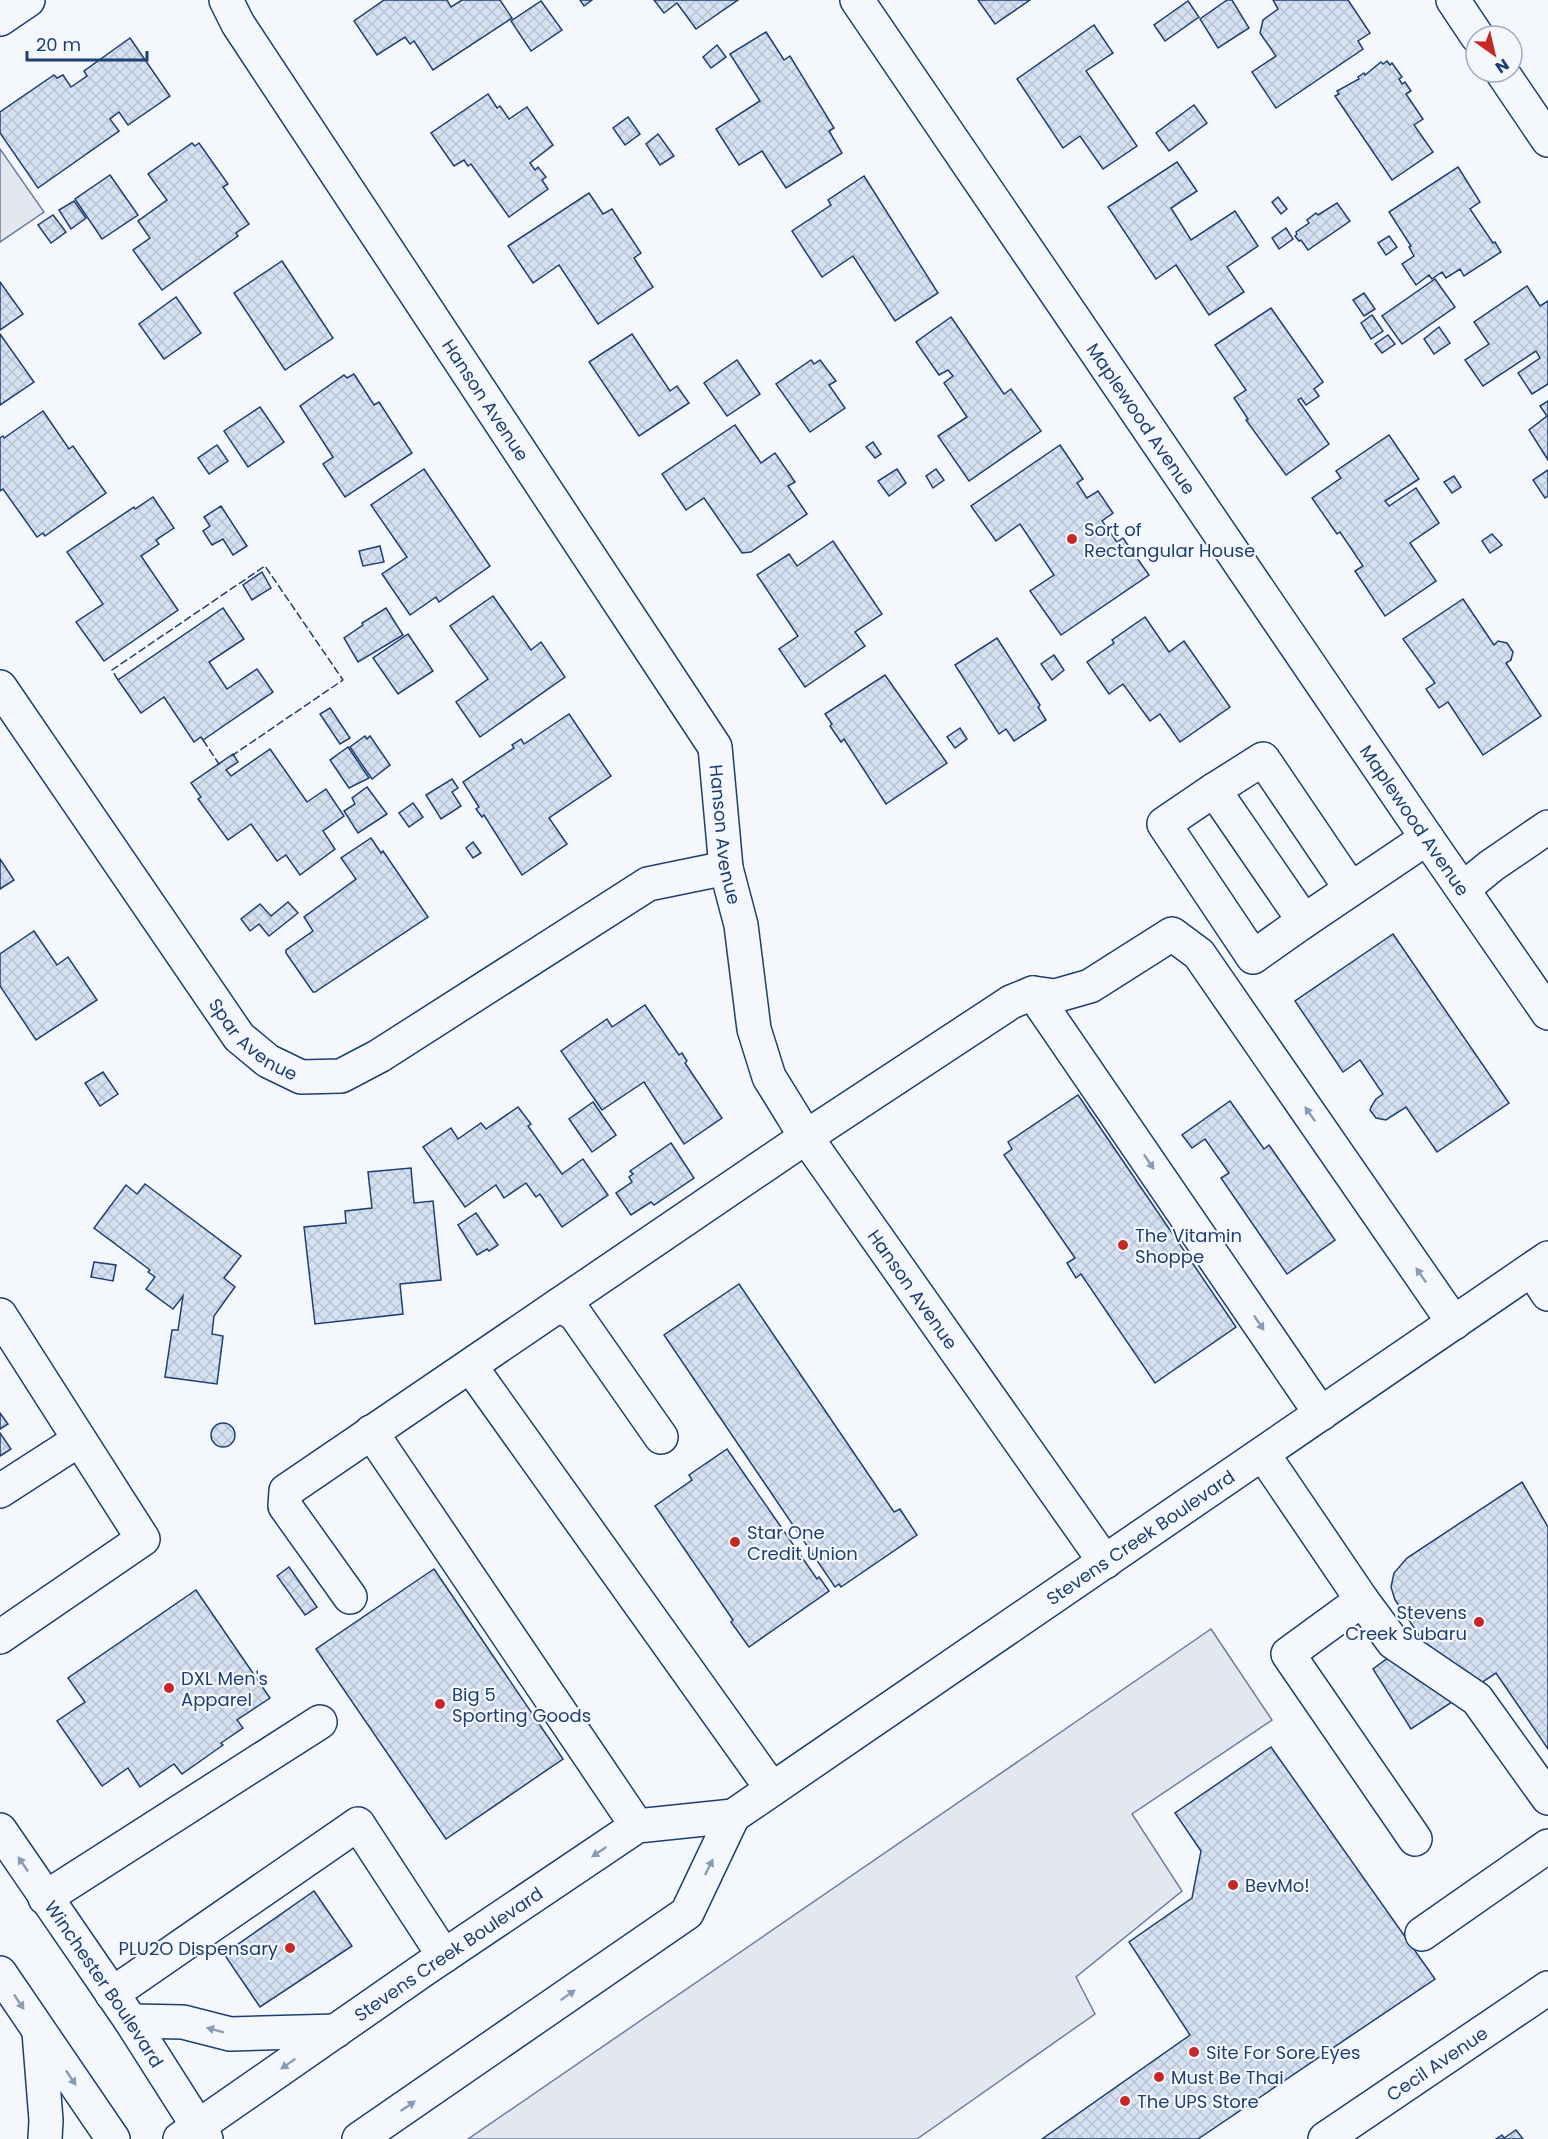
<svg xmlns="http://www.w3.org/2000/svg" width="1548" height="2139" viewBox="0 0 1548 2139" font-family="Poppins,sans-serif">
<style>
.parking{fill:#e3e8f0;stroke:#687fa3;stroke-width:1.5}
.building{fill:url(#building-cross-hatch);stroke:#1d3f73;stroke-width:1.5}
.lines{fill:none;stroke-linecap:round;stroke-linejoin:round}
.minor-casing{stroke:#1d3f73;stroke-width:36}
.major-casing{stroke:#1d3f73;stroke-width:36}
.minor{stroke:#f4f7fb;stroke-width:33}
.major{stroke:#f4f7fb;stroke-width:33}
.fence{stroke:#1d3f73;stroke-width:1.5;stroke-dasharray:8 3;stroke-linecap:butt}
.oneway{fill:#889bb7}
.poi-dot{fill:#c62828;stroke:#f4f7fb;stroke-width:2}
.labels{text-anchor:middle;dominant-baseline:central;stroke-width:4.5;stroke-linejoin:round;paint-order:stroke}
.street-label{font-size:18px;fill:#1d3f73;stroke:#f4f7fb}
.poi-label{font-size:18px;fill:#1d3f73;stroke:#f4f7fb;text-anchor:start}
</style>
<defs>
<pattern id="building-cross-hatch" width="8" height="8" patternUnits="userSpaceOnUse" patternTransform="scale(1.5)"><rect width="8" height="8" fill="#d5e0f0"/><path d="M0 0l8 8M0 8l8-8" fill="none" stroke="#b6c1d1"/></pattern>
</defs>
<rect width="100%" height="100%" fill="#f4f7fb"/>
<g class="parking">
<path d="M0,149L44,212L0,242Z"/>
<path d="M1211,1629L1272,1720L1132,1814L1182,1891L1076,1977L1095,2014L917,2139H468Z"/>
</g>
<g class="building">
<path d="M384,0H447L451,7L462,0H500L512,18L433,70L414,41L410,44L405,37L377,55L354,21Z"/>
<path d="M580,0H592L584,6Z"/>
<path d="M654,0H738L696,29L677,3L664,13Z"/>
<path d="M978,0H1030L995,24Z"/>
<path d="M1227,0H1232L1249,28L1218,48L1200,19Z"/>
<path d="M1273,0H1348L1370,33L1358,41L1363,49L1276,108L1252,72L1276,56L1260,33L1263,20L1278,9Z"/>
<path d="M541,1L562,30L531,51L511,21Z"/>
<path d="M1188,1L1199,17L1165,41L1154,25Z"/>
<path d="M1094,25L1113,53L1086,71L1137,146L1103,169L1080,136L1063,148L1017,79Z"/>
<path d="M766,32L784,60L790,56L834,128L829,131L842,153L786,188L762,151L739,165L716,129L760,101L730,54Z"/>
<path d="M130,38L170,96L128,125L119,112L110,119L119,131L38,188L0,133V112L54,75L57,78L63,75L71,87L87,76L84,71Z"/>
<path d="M717,45L726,57L711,68L703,57Z"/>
<path d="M1387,61L1390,65L1392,63L1402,77L1399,79L1402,84L1405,82L1411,91L1406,94L1423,119L1414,125L1433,152L1392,180L1335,96L1339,94L1337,91L1359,79L1358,77L1364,73L1365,75L1381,62L1383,64Z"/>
<path d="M488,94L497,108L500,106L509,119L527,107L553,145L530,163L535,170L538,167L546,177L542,180L548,189L509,217L471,164L468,166L464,160L454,166L431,133Z"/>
<path d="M1194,105L1207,123L1169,151L1156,133Z"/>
<path d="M628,117L640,134L625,145L613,128Z"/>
<path d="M658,134L674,156L660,165L646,144Z"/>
<path d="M192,143L195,146L199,143L228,184L223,187L249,224L236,233L238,236L162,290L133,250L150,238L138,221L167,200L148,174Z"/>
<path d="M1177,162L1197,191L1171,208L1191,240L1235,211L1258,246L1227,267L1244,292L1209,315L1176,265L1156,279L1108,207Z"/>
<path d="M1458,167L1480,202L1470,209L1493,243L1495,242L1501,252L1464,276L1460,269L1446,278L1442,272L1432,279L1429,275L1416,285L1402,264L1414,256L1409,247L1411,246L1389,212Z"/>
<path d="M110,175L138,215L102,239L75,199Z"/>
<path d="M864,176L938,293L895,321L853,256L822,277L792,231L831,205L828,200Z"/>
<path d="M589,193L603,214L612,209L641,253L634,258L653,287L598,324L559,265L533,283L508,246Z"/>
<path d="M1278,197L1287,209L1281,214L1272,202Z"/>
<path d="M74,201L86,218L71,229L59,210Z"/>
<path d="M1337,203L1350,221L1308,250L1301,240L1299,241L1295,236L1297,234L1296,232L1309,223L1307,220L1316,213L1318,215Z"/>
<path d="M53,215L66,232L51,243L38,225Z"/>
<path d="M1286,228L1293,239L1279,249L1272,238Z"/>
<path d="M1389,236L1397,247L1386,255L1378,243Z"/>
<path d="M282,261L333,338L285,370L234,293Z"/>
<path d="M1435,279L1455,307L1402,344L1382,316Z"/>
<path d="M0,282L23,314L0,330Z"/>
<path d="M1527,286L1540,306L1548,301V384L1532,394L1518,373L1540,358L1536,351L1483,386L1465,360L1489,344L1474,322Z"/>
<path d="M1364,293L1375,309L1364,316L1353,300Z"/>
<path d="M176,297L201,333L164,359L139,324Z"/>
<path d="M1271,308L1323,382L1314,389L1319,396L1306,405L1301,398L1298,400L1329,444L1286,475L1246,420L1248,419L1234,398L1246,390L1215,345Z"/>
<path d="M1372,315L1383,331L1371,339L1361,323Z"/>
<path d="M951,317L1004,394L1011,389L1041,431L969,481L938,436L967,417L944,383L953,376L948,370L939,375L916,342Z"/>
<path d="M1439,327L1450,343L1434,354L1424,339Z"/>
<path d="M0,334L34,382L0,405Z"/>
<path d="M632,334L670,391L677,386L689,403L639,436L589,362Z"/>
<path d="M1388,335L1395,344L1382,353L1375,344Z"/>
<path d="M737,360L760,394L727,416L704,383Z"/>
<path d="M811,360L814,364L820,360L836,381L829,385L845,408L810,432L776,384Z"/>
<path d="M354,374L374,405L379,402L412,453L345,497L323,464L333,457L300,406L344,375L347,378Z"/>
<path d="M1548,401V460L1529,430L1547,416L1540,406Z"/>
<path d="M260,407L284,442L248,467L224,431Z"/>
<path d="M43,411L69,449L73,446L106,493L45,536L43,533L37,537L3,489L0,491V438L3,436L4,438Z"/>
<path d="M735,425L761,463L775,453L795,482L788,486L807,514L751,552L742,553L704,498L686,510L662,474Z"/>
<path d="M1389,435L1419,479L1385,501L1389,506L1416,488L1439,523L1410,543L1436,581L1385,616L1355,571L1363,566L1340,532L1337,534L1312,498L1341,478L1336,471Z"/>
<path d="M873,442L881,454L875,458L866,447Z"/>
<path d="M217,445L228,461L209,474L198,458Z"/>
<path d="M1060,445L1083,479L1077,483L1087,498L1098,491L1113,513L1102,521L1117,542L1123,538L1149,575L1061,635L1030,591L1054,575L1020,524L996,541L971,506Z"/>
<path d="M424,469L490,566L439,602L436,597L410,615L382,574L407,557L371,505Z"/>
<path d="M897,469L906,483L889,496L878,481Z"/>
<path d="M936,469L944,480L933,488L926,476Z"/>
<path d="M1548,470V496L1545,498L1533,480Z"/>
<path d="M1454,476L1461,487L1452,493L1444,482Z"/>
<path d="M153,497L174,528L156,540L159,544L141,556L178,610L104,661L76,622L103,604L67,552L134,507L135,509Z"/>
<path d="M221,506L247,546L233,555L223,539L212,545L203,531L210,526L204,517Z"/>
<path d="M1492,534L1502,545L1490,553L1482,541Z"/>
<path d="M833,541L882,614L855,632L865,646L805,687L779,649L798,636L757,575L789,554L797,566Z"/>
<path d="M380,546L384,562L363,566L359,551Z"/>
<path d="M262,572L271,588L252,600L243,585Z"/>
<path d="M493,596L531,650L541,642L565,677L480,737L456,702L488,679L450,626Z"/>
<path d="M1463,599L1494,645L1498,641L1507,643L1513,652L1511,660L1506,663L1541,716L1483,755L1448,702L1439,708L1426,689L1435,683L1403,639Z"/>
<path d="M223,608L244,639L209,662L227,689L257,669L273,692L203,740L201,737L194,742L164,697L141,713L118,680Z"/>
<path d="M386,608L403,635L358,662L344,638L363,625L362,623Z"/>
<path d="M1145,617L1169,652L1184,641L1230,707L1180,742L1160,714L1150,721L1123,684L1109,694L1087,662L1114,643L1112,640Z"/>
<path d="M408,634L433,671L398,694L373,658Z"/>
<path d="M997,638L1040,705L1038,707L1046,720L1014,741L1006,729L999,734L955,665Z"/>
<path d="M1054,655L1064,670L1052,680L1041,664Z"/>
<path d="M885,675L947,763L886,804L844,739L841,742L830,726L832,724L825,714Z"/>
<path d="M330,708L350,738L340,744L320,714Z"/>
<path d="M569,714L611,776L549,818L567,844L522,875L484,815L482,817L476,809L479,807L463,782L514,748L512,745L521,739L524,744Z"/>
<path d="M960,728L967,739L955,748L947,737Z"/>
<path d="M365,736L367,739L370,736L390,765L372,779L350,747Z"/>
<path d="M348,747L369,778L349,788L330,760Z"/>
<path d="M270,749L307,802L326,789L344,816L323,831L335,849L300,875L286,855L277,861L251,824L228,840L198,799L201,797L191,783L233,754L238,762L226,770L231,776Z"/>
<path d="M452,779L458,788L452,792L461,806L441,819L426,795Z"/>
<path d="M367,787L387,814L358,833L344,811L355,804L352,798Z"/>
<path d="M413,803L423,817L409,827L399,813Z"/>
<path d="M371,838L381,853L383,851L428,917L315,992H313L286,953V950L313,931L304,917L356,879L341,858Z"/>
<path d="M473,842L481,853L473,858L466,848Z"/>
<path d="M0,859L14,880L0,889Z"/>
<path d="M288,902L298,913L269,936L259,924L250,931L241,919L260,904L271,916Z"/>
<path d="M34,931L57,965L68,957L97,1000L36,1040L0,986V954Z"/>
<path d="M1393,934L1509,1103L1437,1152L1406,1107L1386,1120L1376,1118L1370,1110L1371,1107L1376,1099L1383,1094L1360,1060L1343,1072L1295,1001Z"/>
<path d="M645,1005L679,1055L682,1053L687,1061L685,1063L722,1118L684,1144L644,1082L602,1110L561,1051L607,1019L612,1027Z"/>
<path d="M103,1072L118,1094L100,1106L85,1083Z"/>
<path d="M1078,1095L1236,1327L1155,1383L1081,1274L1076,1278L1067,1263L1075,1258L1004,1155L1012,1149L1008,1142Z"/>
<path d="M1230,1101L1264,1149L1269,1145L1335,1240L1287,1274L1221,1178L1229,1173L1205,1139L1192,1148L1182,1135Z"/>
<path d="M593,1102L616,1135L592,1152L569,1119Z"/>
<path d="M518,1107L531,1124L528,1126L562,1174L583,1159L608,1195L562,1227L540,1194L536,1197L526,1183L504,1198L496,1185L465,1207L423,1147L451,1128L458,1139L481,1123L486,1129Z"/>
<path d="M671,1143L694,1178L654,1205L651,1202L631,1215L616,1193L632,1182L629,1177L633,1174L630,1171Z"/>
<path d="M411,1168L414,1203L433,1201L441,1280L400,1284L403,1314L315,1324L304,1227L346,1223L345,1211L372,1208L368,1172Z"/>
<path d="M145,1184L241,1256L224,1278L235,1287L214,1316L212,1334L223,1336L217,1384L165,1377L172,1330H178L183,1296L173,1309L146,1289L155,1277L148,1272L150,1270L94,1228L126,1185L137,1194Z"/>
<path d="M476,1213L498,1245L489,1251L487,1249L477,1255L458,1225Z"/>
<path d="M94,1262L116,1265L113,1281L91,1277Z"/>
<path d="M739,1284L894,1512L900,1509L917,1535L841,1587L839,1584L835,1587L664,1335Z"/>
<path d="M0,1413L8,1424L0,1429Z"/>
<circle cx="223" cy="1435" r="12"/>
<path d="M0,1433L11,1449L0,1456Z"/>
<path d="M727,1449L817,1579L819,1577L829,1591L749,1647L731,1622L733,1620L655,1506L692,1480L689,1475Z"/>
<path d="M1522,1482L1548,1527V1749L1496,1673L1411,1729L1373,1669L1419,1635L1395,1600L1391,1587L1394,1573L1407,1558Z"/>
<path d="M289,1567L317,1607L305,1615L277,1576Z"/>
<path d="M434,1569L563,1759L446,1839L316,1649Z"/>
<path d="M196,1590L270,1698L237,1720L243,1728L221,1743L223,1745L182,1774L174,1764L140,1787L128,1768L102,1786L57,1721L85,1702L68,1678Z"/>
<path d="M1271,1747L1435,1979L1198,2139H1042L1190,2035L1129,1942L1192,1898L1201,1851L1175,1813Z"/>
<path d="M314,1891L352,1946L260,2007L224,1954Z"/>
<path d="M1516,2130L1523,2139H1496L1502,2135L1504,2138Z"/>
</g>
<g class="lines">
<g class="minor-casing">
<g id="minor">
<path id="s1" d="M226,0L238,24L715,747L726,868L741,925L754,1029L769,1077L806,1137L1105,1562"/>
<path id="s2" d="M857,0L1427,838L1548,1013"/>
<path d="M1453,0L1477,36"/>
<path d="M0,19L28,0"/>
<path d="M1502,72L1548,140"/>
<path id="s3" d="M0,687L239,1037L268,1061L301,1077L341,1076L379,1056L648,884L726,868"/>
<path d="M1214,790L1164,824L1253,957L1304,921"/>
<path d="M1351,889L1263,759L1214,790L1304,921L1427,838"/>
<path d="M1463,889L1491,866L1548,827"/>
<path d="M1033,993L1321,1414"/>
<path d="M1532,1270L1548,1294"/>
<path d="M559,1305L806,1137L1011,1002L1033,993L1055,996L1090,986L1172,934L1199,954L1454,1323"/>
<path d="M0,1315L143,1539L0,1637"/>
<path d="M471,1367L772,1789"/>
<path d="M371,1432L637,1826"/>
<path d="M1263,1454L1362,1600L1288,1654L1415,1839"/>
<path d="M0,1491L79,1440"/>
<path d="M350,1597L285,1506L286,1491L559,1305L575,1314L661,1437"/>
<path d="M1362,1600L1393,1642L1477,1699L1548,1798"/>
<path d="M45,1898L320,1722"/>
<path d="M1422,1934L1548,1846"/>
<path d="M112,1994L358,1824L444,1956"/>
<path id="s4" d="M1325,2139L1548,1988"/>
</g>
</g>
<g class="major-casing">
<g id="major">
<path id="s5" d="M0,1830L131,2021L206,2139"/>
<path d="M0,1973L113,2139"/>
<path d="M131,2021L183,2022L230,2034L336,2031"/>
<path d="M39,2032L46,2120L45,2139"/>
<path id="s6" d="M180,2139L426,1968L637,1826L733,1816L1548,1258"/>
<path d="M359,2139L687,1913L733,1816"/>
</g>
</g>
<use href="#minor" class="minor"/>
<use href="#major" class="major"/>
<g class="fence">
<path d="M118,680L112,670L265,566L343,680L230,757"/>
<path d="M203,740L219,764L222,762"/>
</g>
</g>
<defs><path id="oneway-solid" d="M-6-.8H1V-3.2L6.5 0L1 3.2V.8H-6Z" transform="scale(1.5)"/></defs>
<g class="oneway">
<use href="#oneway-solid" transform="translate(1310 1114) rotate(-125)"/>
<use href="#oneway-solid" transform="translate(1149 1162) rotate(56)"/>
<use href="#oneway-solid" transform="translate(1421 1275) rotate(-124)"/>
<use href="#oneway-solid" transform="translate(1259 1323) rotate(56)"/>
<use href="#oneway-solid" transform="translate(599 1852) rotate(146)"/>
<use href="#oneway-solid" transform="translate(23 1864) rotate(-124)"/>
<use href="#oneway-solid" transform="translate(709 1867) rotate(-64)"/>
<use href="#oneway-solid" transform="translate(568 1995) rotate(-35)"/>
<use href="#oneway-solid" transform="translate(19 2002) rotate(56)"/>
<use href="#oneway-solid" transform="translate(215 2030) rotate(-165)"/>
<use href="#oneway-solid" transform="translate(288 2064) rotate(145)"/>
<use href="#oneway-solid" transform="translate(71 2078) rotate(56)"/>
<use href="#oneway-solid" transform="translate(408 2106) rotate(-34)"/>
</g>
<g class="poi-dot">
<circle cx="1072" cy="539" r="6"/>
<circle cx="1123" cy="1245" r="6"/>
<circle cx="735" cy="1542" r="6"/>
<circle cx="1479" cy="1622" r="6"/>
<circle cx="169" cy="1688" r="6"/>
<circle cx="440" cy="1704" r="6"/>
<circle cx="1233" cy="1885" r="6"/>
<circle cx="290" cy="1948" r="6"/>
<circle cx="1194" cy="2052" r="6"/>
<circle cx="1159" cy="2077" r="6"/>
<circle cx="1125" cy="2101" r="6"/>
</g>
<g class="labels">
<g class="street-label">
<text stroke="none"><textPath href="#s1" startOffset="477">Hanson Avenue</textPath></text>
<text stroke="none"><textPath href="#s2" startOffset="506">Maplewood Avenue</textPath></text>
<text stroke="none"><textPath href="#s2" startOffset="992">Maplewood Avenue</textPath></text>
<text stroke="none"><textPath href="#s1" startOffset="981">Hanson Avenue</textPath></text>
<text stroke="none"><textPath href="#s3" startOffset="436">Spar Avenue</textPath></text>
<text stroke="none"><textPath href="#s1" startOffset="1485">Hanson Avenue</textPath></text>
<text stroke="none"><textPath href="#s6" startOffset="1144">Stevens Creek Boulevard</textPath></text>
<text stroke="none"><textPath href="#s6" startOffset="326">Stevens Creek Boulevard</textPath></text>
<text stroke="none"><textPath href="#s5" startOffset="186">Winchester Boulevard</textPath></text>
<text stroke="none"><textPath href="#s4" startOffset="135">Cecil Avenue</textPath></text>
</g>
<g class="poi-label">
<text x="1084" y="529">Sort of<tspan x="1084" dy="21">Rectangular House</tspan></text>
<text x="1135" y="1235">The Vitamin<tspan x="1135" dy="21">Shoppe</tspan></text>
<text x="747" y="1532">Star One<tspan x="747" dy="21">Credit Union</tspan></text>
<text x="1467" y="1612" text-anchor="end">Stevens<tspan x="1467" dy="21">Creek Subaru</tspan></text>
<text x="181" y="1678">DXL Men's<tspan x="181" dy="21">Apparel</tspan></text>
<text x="452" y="1694">Big 5<tspan x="452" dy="21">Sporting Goods</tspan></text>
<text x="1245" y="1885">BevMo!</text>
<text x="278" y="1948" text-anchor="end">PLU2O Dispensary</text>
<text x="1206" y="2052">Site For Sore Eyes</text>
<text x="1171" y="2077">Must Be Thai</text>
<text x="1137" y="2101">The UPS Store</text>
</g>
</g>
<g transform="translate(1494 54) rotate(146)"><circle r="28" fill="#f4f7fb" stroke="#9eadc5" stroke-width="1.5"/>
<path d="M0-4.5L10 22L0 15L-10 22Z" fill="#c62828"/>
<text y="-9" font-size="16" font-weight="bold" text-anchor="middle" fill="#1d3f73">N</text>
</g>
<path d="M27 51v9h120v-9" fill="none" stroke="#1d3f73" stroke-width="3"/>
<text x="36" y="51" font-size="18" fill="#1d3f73" stroke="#f4f7fb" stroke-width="4.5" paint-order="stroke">20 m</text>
</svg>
